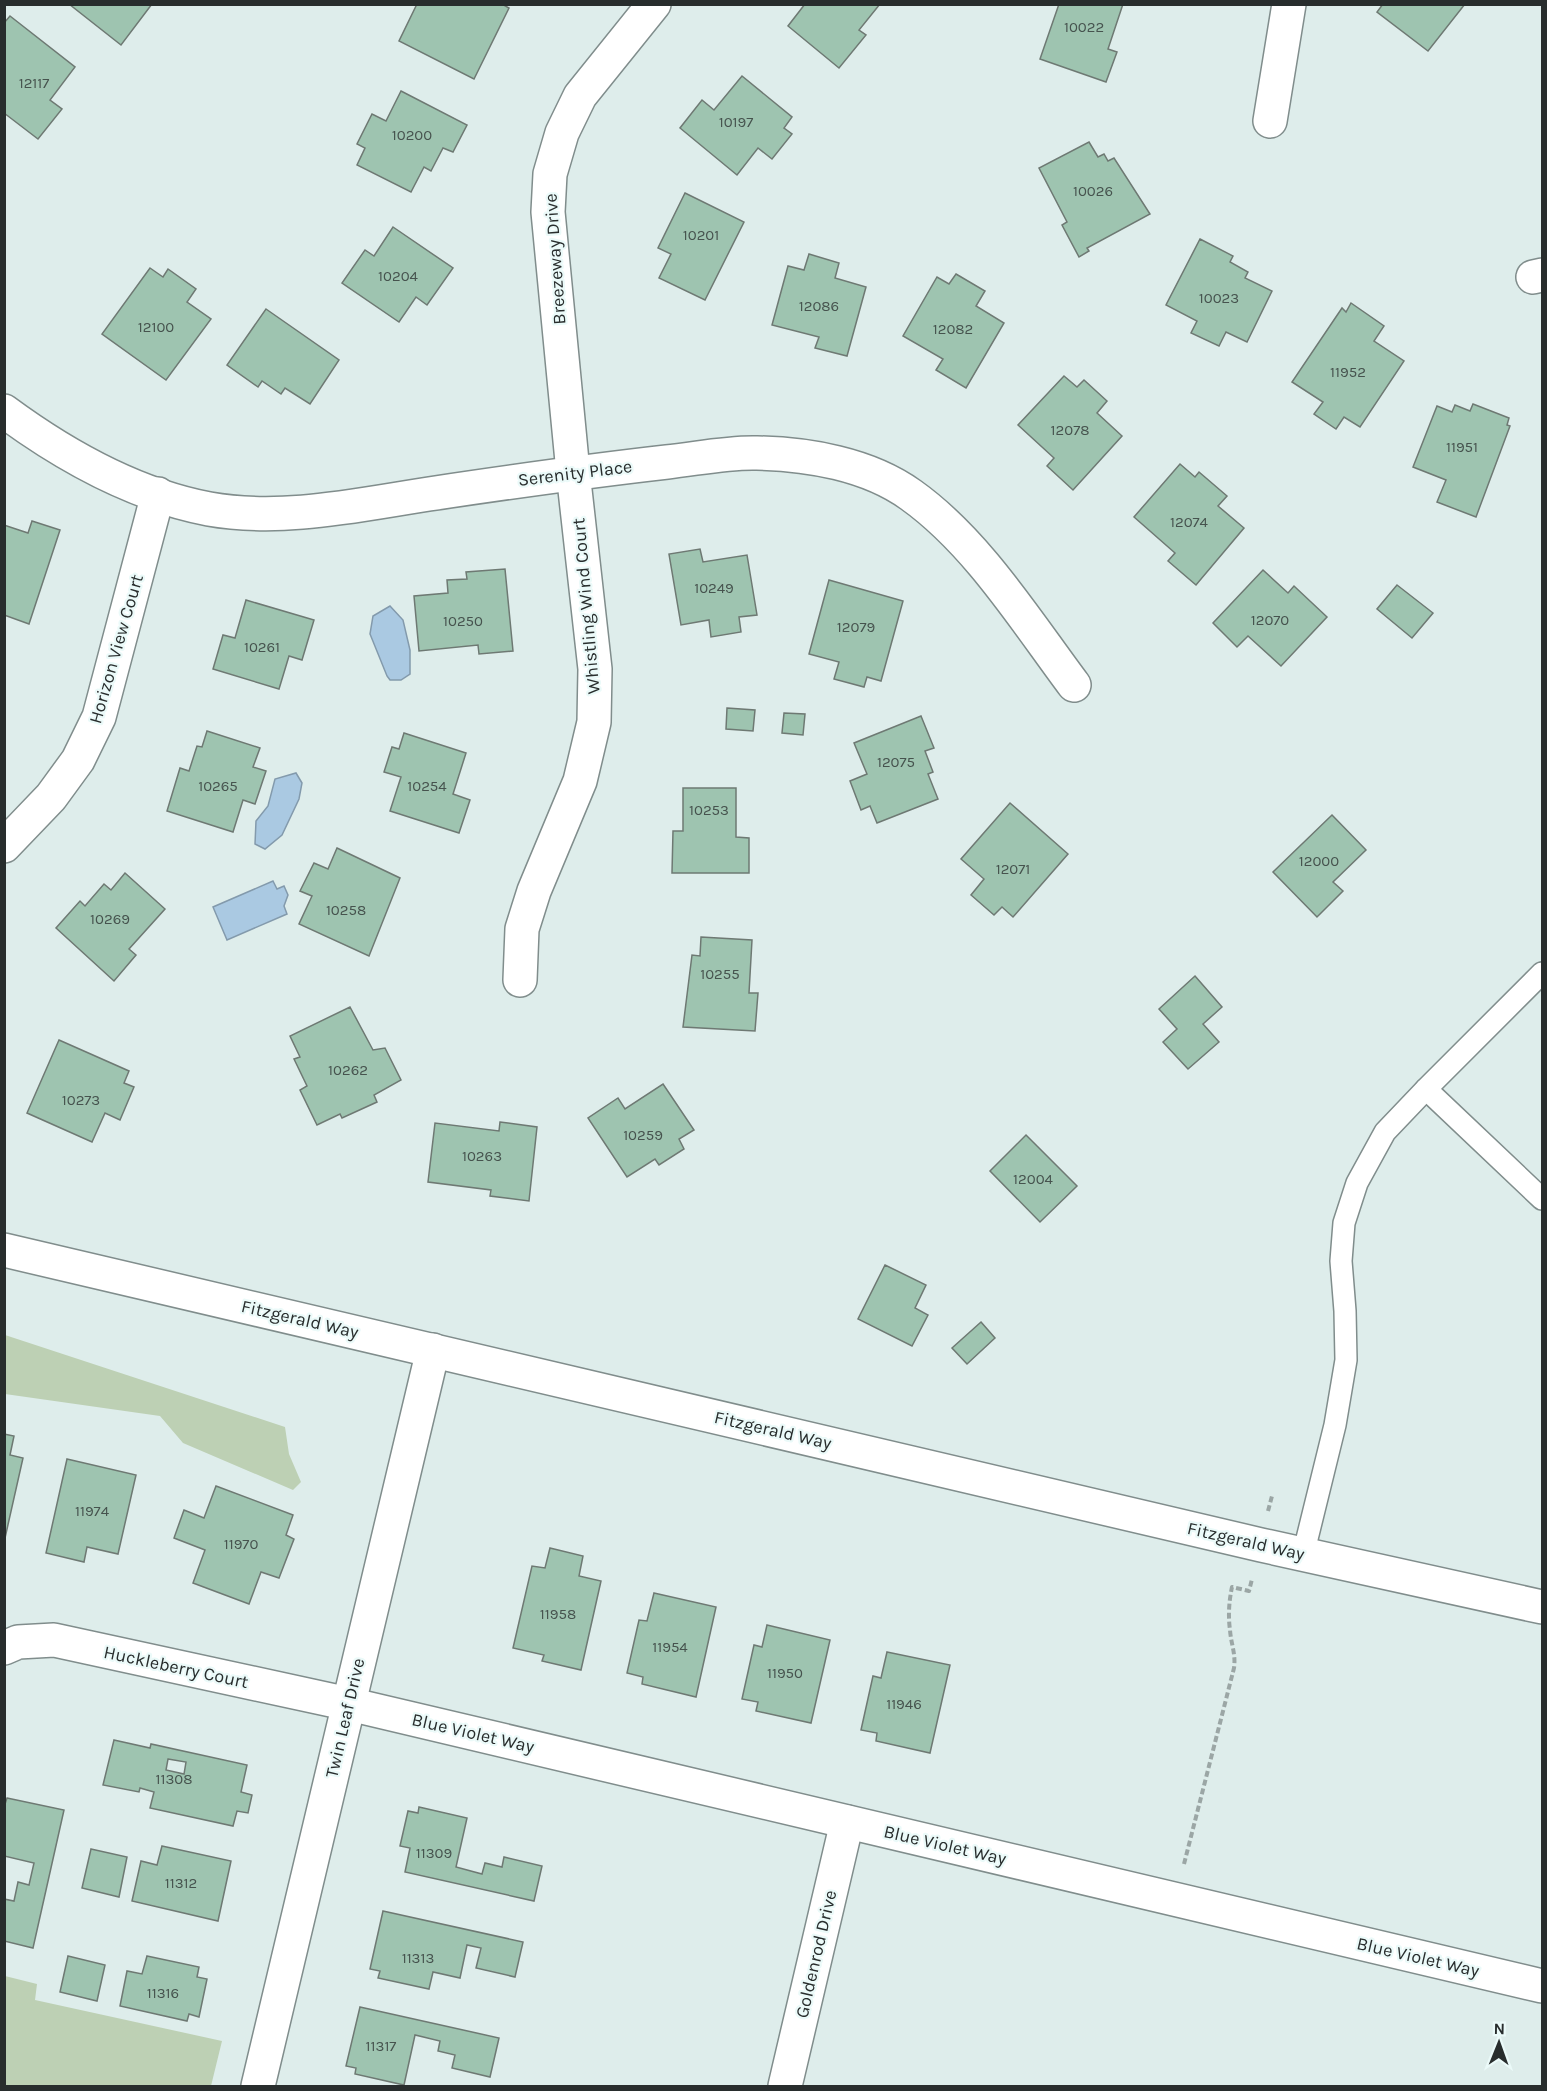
<svg xmlns="http://www.w3.org/2000/svg" width="1547" height="2091" viewBox="0 0 1547 2091" font-family="Karla,sans-serif">
<style>
.green{fill:#bdd0b4}
.water{fill:#aac9e2;stroke:#839aac;stroke-width:1.5}
.building{fill:#9ec4b0;stroke:#6e7973;stroke-width:1.5;fill-rule:evenodd}
.lines{fill:none;stroke-linecap:round;stroke-linejoin:round}
.service-casing{stroke:#808d8c;stroke-width:24}
.minor-casing{stroke:#808d8c;stroke-width:36}
.tertiary-casing{stroke:#808d8c;stroke-width:36}
.path{stroke:#9ba6a5;stroke-width:4;stroke-dasharray:6 3;stroke-linecap:butt}
.service{stroke:#fff;stroke-width:21}
.minor{stroke:#fff;stroke-width:33}
.tertiary{stroke:#fff;stroke-width:33}
.labels{text-anchor:middle;dominant-baseline:central;stroke-width:4.5;stroke-linejoin:round;paint-order:stroke}
.number-label{font-size:15px;fill:#46534e}
.street-label{font-size:18px;fill:#282d2d;stroke:#ebfaf9}
</style>
<rect width="100%" height="100%" fill="#deedeb"/>
<g class="green">
<path d="M5,1335L285,1427L289,1454L301,1482L293,1490L183,1443L160,1416L5,1394Z"/>
<path d="M5,1976L37,1984L35,2000L222,2041L211,2086H5Z"/>
</g>
<g class="water">
<path d="M390,606L403,620L410,650V674L401,680H390L387,676L370,634L373,616Z"/>
<path d="M296,773L302,783L299,799L282,835L265,849L255,844L256,821L268,806L275,779Z"/>
<path d="M273,881L277,889L284,886L288,895L284,906L287,914L227,940L213,907Z"/>
</g>
<g class="building">
<path d="M69,4H152L121,45Z"/>
<path d="M417,4H502L509,8L474,79L399,41Z"/>
<path d="M805,4H880L859,30L866,35L839,68L788,26Z"/>
<path d="M1059,4H1123L1108,49L1117,52L1106,82L1040,59Z"/>
<path d="M1383,4H1465L1428,51L1377,12Z"/>
<path d="M10,16L75,67L50,100L62,109L38,139L4,113V23Z"/>
<path d="M742,76L792,117L784,128L792,134L772,159L758,148L737,175L680,128L702,100L714,110Z"/>
<path d="M401,91L467,125L453,152L443,148L431,171L424,167L411,192L357,165L365,148L357,144L372,114L386,121Z"/>
<path d="M1089,142L1098,157L1104,154L1108,161L1114,158L1150,214L1087,248L1089,251L1079,257L1062,225L1067,222L1039,168Z"/>
<path d="M685,193L744,222L705,300L659,278L671,254L658,248Z"/>
<path d="M393,227L453,268L427,305L416,297L399,322L342,283L365,250L374,256Z"/>
<path d="M1200,239L1233,256L1230,262L1248,272L1245,278L1272,291L1247,342L1226,332L1219,346L1191,333L1197,321L1166,305Z"/>
<path d="M809,254L839,263L835,278L866,287L847,356L815,348L819,337L772,325L788,266L804,270Z"/>
<path d="M150,268L163,277L168,269L196,289L187,302L211,319L166,380L102,334Z"/>
<path d="M956,274L985,291L976,306L1004,323L966,388L936,370L943,359L903,336L937,277L949,284Z"/>
<path d="M1351,303L1384,326L1374,341L1404,361L1360,427L1344,417L1336,429L1314,414L1323,402L1292,382L1342,308L1346,312Z"/>
<path d="M266,309L339,360L310,404L285,388L281,394L262,381L258,387L227,365Z"/>
<path d="M1064,376L1077,387L1084,380L1107,401L1097,413L1122,436L1073,490L1047,466L1054,458L1018,425Z"/>
<path d="M1473,404L1509,418L1507,425L1510,426L1476,517L1437,502L1446,480L1413,467L1437,406L1452,412L1455,405L1470,411Z"/>
<path d="M1180,464L1195,477L1199,472L1227,496L1218,506L1244,528L1196,585L1168,561L1175,553L1134,517Z"/>
<path d="M32,521L60,530L29,624L4,615V525L28,533Z"/>
<path d="M700,549L703,562L747,555L757,615L739,617L741,632L711,637L709,620L681,625L669,554Z"/>
<path d="M505,569L513,651L479,654L478,645L419,651L414,596L448,593L447,580L467,579L466,572Z"/>
<path d="M1263,570L1288,593L1294,586L1327,617L1281,666L1248,636L1237,647L1213,623Z"/>
<path d="M829,580L903,601L881,681L867,677L864,687L834,679L839,662L809,654Z"/>
<path d="M1397,585L1433,613L1412,638L1377,609Z"/>
<path d="M246,600L314,620L302,660L289,656L279,689L213,669L223,635L235,638Z"/>
<path d="M727,708L755,710L753,731L726,729Z"/>
<path d="M784,713L805,714L803,735L782,733Z"/>
<path d="M921,716L934,748L925,751L933,772L928,774L938,799L877,823L870,806L861,810L850,781L867,774L854,743Z"/>
<path d="M207,731L260,748L253,767L266,771L255,804L243,800L233,832L167,811L180,768L189,771L197,746L202,747Z"/>
<path d="M404,733L466,753L453,794L470,800L459,833L390,811L401,777L384,772L392,747L399,749Z"/>
<path d="M683,788H736V837L749,838V873H672L673,831H683Z"/>
<path d="M1010,803L1068,854L1013,917L1002,907L994,915L971,895L984,879L961,859Z"/>
<path d="M1332,815L1366,850L1333,882L1343,891L1317,917L1273,872Z"/>
<path d="M337,848L400,878L369,956L299,924L312,896L300,891L314,863L328,869Z"/>
<path d="M125,873L165,909L129,949L136,955L114,981L56,928L80,901L85,906L104,884L111,890Z"/>
<path d="M701,937L752,940L749,993H758L755,1031L683,1027L692,955L700,956Z"/>
<path d="M1195,976L1222,1007L1203,1024L1219,1042L1188,1069L1163,1042L1177,1029L1159,1009Z"/>
<path d="M350,1007L373,1050L385,1048L401,1080L374,1095L377,1102L342,1118L340,1114L317,1125L300,1090L307,1086L294,1059L300,1057L290,1036Z"/>
<path d="M59,1040L129,1071L124,1083L134,1087L120,1120L105,1113L92,1142L27,1113Z"/>
<path d="M663,1084L694,1130L679,1139L684,1149L659,1165L655,1159L627,1177L588,1118L618,1098L625,1109Z"/>
<path d="M500,1122L537,1127L529,1201L490,1196L491,1190L428,1182L435,1123L499,1131Z"/>
<path d="M1026,1135L1077,1186L1040,1222L990,1171Z"/>
<path d="M885,1265L926,1285L915,1308L928,1315L912,1346L858,1319Z"/>
<path d="M981,1322L995,1338L967,1364L952,1348Z"/>
<path d="M4,1434L14,1436L10,1455L23,1458L5,1538Z"/>
<path d="M67,1459L136,1475L118,1554L87,1547L84,1562L46,1553Z"/>
<path d="M216,1486L293,1515L286,1535L294,1539L279,1578L261,1572L249,1604L193,1583L205,1550L174,1538L184,1510L204,1518Z"/>
<path d="M550,1548L583,1556L579,1576L601,1581L581,1670L542,1661L544,1655L513,1648L532,1566L545,1568Z"/>
<path d="M654,1593L716,1607L696,1697L642,1684L643,1677L627,1673L639,1620L647,1621Z"/>
<path d="M767,1625L830,1640L811,1723L756,1711L758,1702L742,1699L754,1645L762,1647Z"/>
<path d="M887,1652L950,1665L930,1753L876,1741L877,1733L861,1730L873,1676L881,1678Z"/>
<path d="M114,1740L150,1748L151,1744L247,1765L241,1792L252,1795L248,1813L237,1811L233,1826L150,1808L154,1792L140,1788L139,1792L103,1785ZM168,1759L186,1762L184,1774L166,1770Z"/>
<path d="M7,1798L64,1810L33,1948L4,1941V1899L14,1901L18,1882L29,1885L34,1863L4,1856V1807Z"/>
<path d="M419,1807L467,1818L456,1867L482,1874L485,1863L502,1867L504,1857L542,1866L534,1901L405,1872L410,1848L400,1846L408,1811L418,1813Z"/>
<path d="M162,1846L231,1861L218,1921L132,1901L141,1861L157,1865Z"/>
<path d="M91,1849L127,1857L119,1897L82,1888Z"/>
<path d="M383,1911L523,1942L515,1977L476,1968L481,1948L467,1945L460,1978L433,1972L429,1989L378,1978L380,1971L370,1969Z"/>
<path d="M68,1956L105,1965L97,2001L60,1992Z"/>
<path d="M147,1956L199,1967L197,1977L207,1979L199,2017L189,2014L187,2021L120,2006L127,1971L142,1974Z"/>
<path d="M360,2007L499,2038L490,2077L452,2068L455,2055L438,2051L440,2041L415,2035L404,2085L355,2074L356,2068L346,2066Z"/>
</g>
<g class="lines">
<g class="service-casing">
<g id="service">
<path d="M1426,1089L1542,1199"/>
<path d="M1303,1555L1335,1425L1346,1360L1345,1311L1341,1261L1344,1223L1357,1183L1385,1132L1426,1089L1542,973"/>
</g>
</g>
<g class="minor-casing">
<g id="minor">
<path d="M1270,121L1289,4"/>
<path d="M1533,277L1542,275"/>
<path d="M4,411C65,456 135,495 209,509C282,522 357,505 429,494C509,482 588,471 667,462C696,459 727,452 757,453C808,454 868,464 911,495C977,542 1026,621 1074,685"/>
<path d="M4,846L51,797L78,760L99,717L158,494"/>
<path d="M520,980L522,929L534,891L580,781L594,722L595,669L573,472L548,212L550,174L562,133L580,96L654,4"/>
<path d="M4,1648L18,1642L54,1640L349,1704L1542,1986"/>
<path d="M258,2086L433,1350"/>
<path d="M785,2086L847,1822"/>
</g>
</g>
<g class="tertiary-casing">
<path id="tertiary" d="M4,1250L1261,1545L1542,1607"/>
</g>
<g class="path">
<path d="M1268,1511L1272,1496"/>
<path d="M1184,1864L1234,1668C1236,1654 1231,1644 1230,1630C1228,1616 1229,1601 1232,1587L1249,1591L1252,1579"/>
</g>
<use href="#service" class="service"/>
<use href="#minor" class="minor"/>
<use href="#tertiary" class="tertiary"/>
</g>
<g class="labels">
<g class="number-label">
<text x="1084" y="27">10022</text>
<text x="34" y="83">12117</text>
<text x="736" y="122">10197</text>
<text x="412" y="135">10200</text>
<text x="1093" y="191">10026</text>
<text x="701" y="235">10201</text>
<text x="398" y="276">10204</text>
<text x="1219" y="298">10023</text>
<text x="819" y="306">12086</text>
<text x="156" y="327">12100</text>
<text x="953" y="329">12082</text>
<text x="1348" y="372">11952</text>
<text x="1070" y="430">12078</text>
<text x="1462" y="447">11951</text>
<text x="1189" y="522">12074</text>
<text x="714" y="588">10249</text>
<text x="1270" y="620">12070</text>
<text x="463" y="621">10250</text>
<text x="856" y="627">12079</text>
<text x="262" y="647">10261</text>
<text x="896" y="762">12075</text>
<text x="218" y="786">10265</text>
<text x="427" y="786">10254</text>
<text x="709" y="810">10253</text>
<text x="1319" y="861">12000</text>
<text x="1013" y="869">12071</text>
<text x="346" y="910">10258</text>
<text x="110" y="919">10269</text>
<text x="720" y="974">10255</text>
<text x="348" y="1070">10262</text>
<text x="81" y="1100">10273</text>
<text x="643" y="1135">10259</text>
<text x="482" y="1156">10263</text>
<text x="1033" y="1179">12004</text>
<text x="92" y="1511">11974</text>
<text x="241" y="1544">11970</text>
<text x="558" y="1614">11958</text>
<text x="670" y="1647">11954</text>
<text x="785" y="1673">11950</text>
<text x="904" y="1704">11946</text>
<text x="174" y="1779">11308</text>
<text x="434" y="1853">11309</text>
<text x="181" y="1883">11312</text>
<text x="418" y="1958">11313</text>
<text x="163" y="1993">11316</text>
<text x="381" y="2046">11317</text>
</g>
<g class="street-label">
<text transform="translate(555 259) rotate(-94)">Breezeway Drive</text>
<text transform="translate(575 473) rotate(-7)">Serenity Place</text>
<text transform="translate(586 606) rotate(-95)">Whistling Wind Court</text>
<text transform="translate(116 649) rotate(-74)">Horizon View Court</text>
<text transform="translate(300 1319) rotate(13)">Fitzgerald Way</text>
<text transform="translate(773 1430) rotate(13)">Fitzgerald Way</text>
<text transform="translate(1246 1541) rotate(13)">Fitzgerald Way</text>
<text transform="translate(176 1667) rotate(12)">Huckleberry Court</text>
<text transform="translate(345 1718) rotate(-77)">Twin Leaf Drive</text>
<text transform="translate(473 1733) rotate(13)">Blue Violet Way</text>
<text transform="translate(945 1845) rotate(13)">Blue Violet Way</text>
<text transform="translate(816 1954) rotate(-77)">Goldenrod Drive</text>
<text transform="translate(1418 1957) rotate(13)">Blue Violet Way</text>
</g>
</g>
<rect width="1547" height="2091" fill="none" stroke="#282d2d" stroke-width="12"/>
<g transform="translate(1499 2043) rotate(1)" stroke="#ebfaf9" stroke-width="4.5" paint-order="stroke">
<path d="M0-4.5L10 22L0 15L-10 22Z" fill="#282d2d"/>
<text y="-9" font-size="16" font-weight="bold" text-anchor="middle" fill="#282d2d">N</text>
</g>
</svg>
